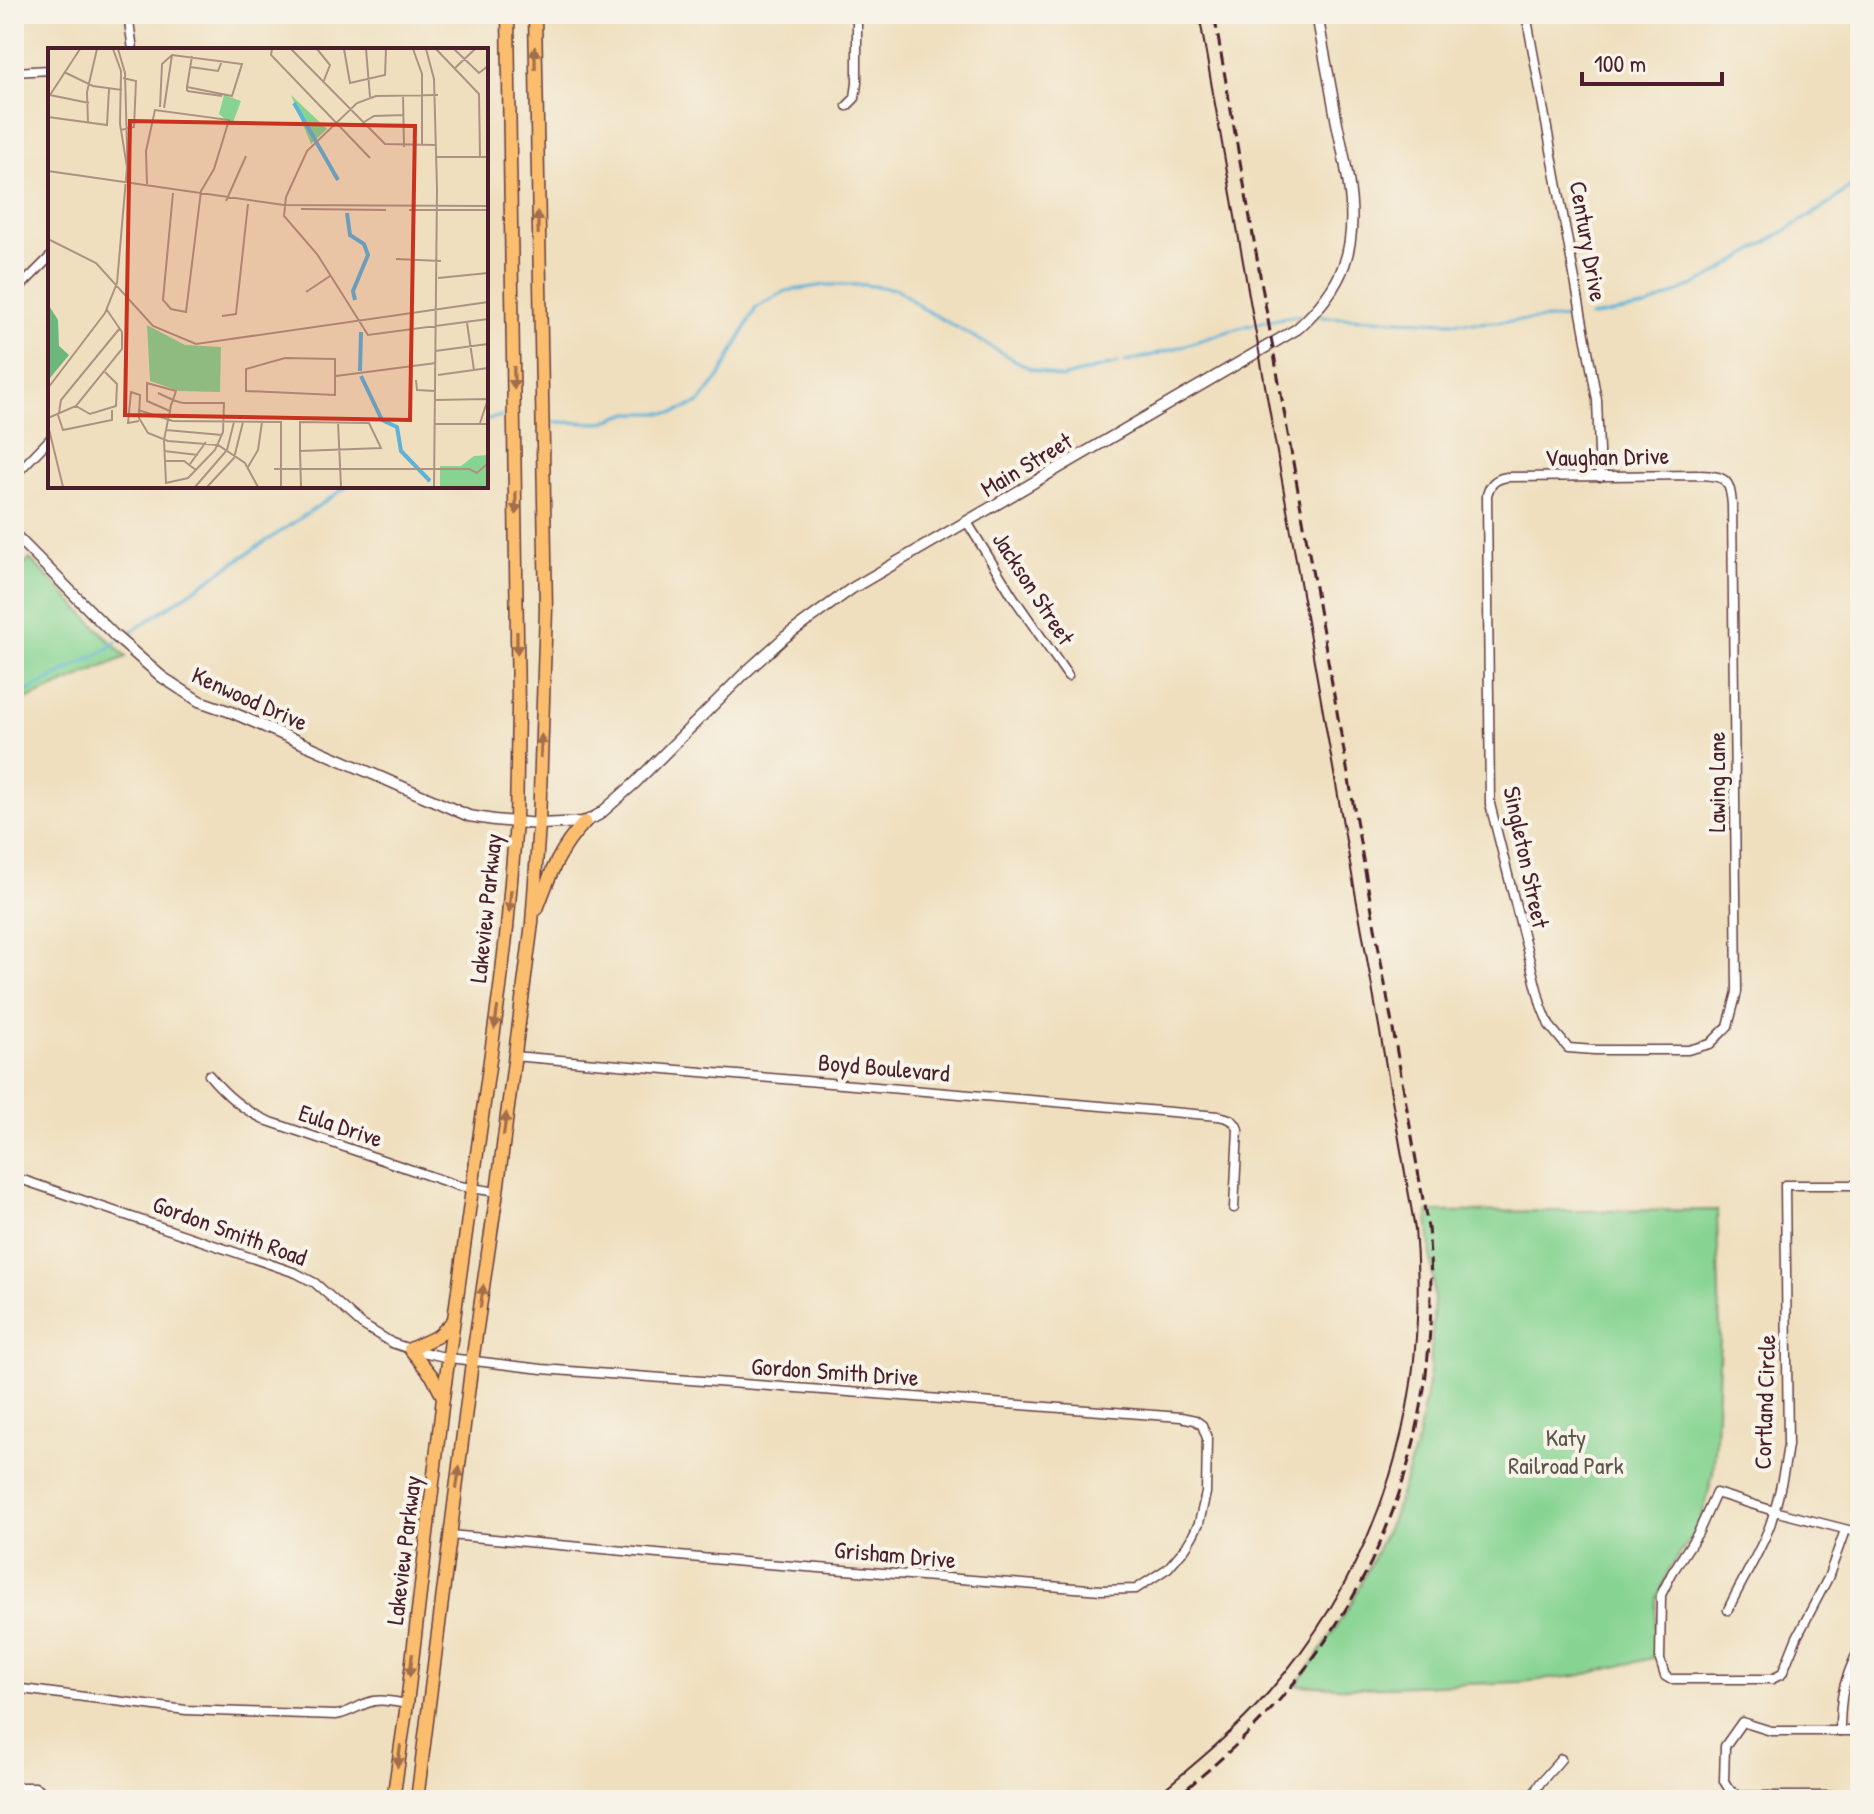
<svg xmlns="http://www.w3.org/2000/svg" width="1874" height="1814" viewBox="0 0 1874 1814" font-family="'Patrick Hand',sans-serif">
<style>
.green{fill:#87d492;stroke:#687a5e;stroke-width:2}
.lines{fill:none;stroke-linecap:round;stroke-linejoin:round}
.stream{stroke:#5cb2d9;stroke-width:3}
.minor-casing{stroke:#633c41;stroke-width:11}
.tertiary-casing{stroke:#633c41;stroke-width:13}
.primary-casing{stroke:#633c41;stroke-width:15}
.minor{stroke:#fff;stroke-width:8}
.tertiary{stroke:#fff;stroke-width:10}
.primary{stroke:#fbbe6e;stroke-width:12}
.tram{stroke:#4a1f2b;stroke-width:2}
.rail{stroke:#4a1f2b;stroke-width:3;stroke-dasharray:12 6;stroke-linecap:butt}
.oneway{fill:#a26e4c}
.labels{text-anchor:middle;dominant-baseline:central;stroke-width:8;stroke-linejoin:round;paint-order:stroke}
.street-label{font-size:24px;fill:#4a1f2b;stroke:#f7f3e8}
.park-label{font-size:24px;fill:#5c554a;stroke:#f7f3e8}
.inset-river{fill:none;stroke:#5cb2d9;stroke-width:4}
.inset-road{fill:none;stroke:#ad9283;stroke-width:2}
.view{fill:#c8321e;fill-opacity:0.15;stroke:#c8321e;stroke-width:4}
.inset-edge{fill:none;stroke:#4a1f2b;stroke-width:4}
</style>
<rect width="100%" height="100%" fill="#f7f3e8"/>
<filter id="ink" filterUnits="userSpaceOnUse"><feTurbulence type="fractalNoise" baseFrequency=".0125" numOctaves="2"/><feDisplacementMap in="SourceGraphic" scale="16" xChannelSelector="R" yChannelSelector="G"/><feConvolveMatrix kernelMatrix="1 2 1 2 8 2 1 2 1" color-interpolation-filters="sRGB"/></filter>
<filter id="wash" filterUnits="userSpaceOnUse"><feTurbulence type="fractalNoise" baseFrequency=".006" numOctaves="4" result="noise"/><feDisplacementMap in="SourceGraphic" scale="32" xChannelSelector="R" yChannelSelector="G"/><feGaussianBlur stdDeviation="1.8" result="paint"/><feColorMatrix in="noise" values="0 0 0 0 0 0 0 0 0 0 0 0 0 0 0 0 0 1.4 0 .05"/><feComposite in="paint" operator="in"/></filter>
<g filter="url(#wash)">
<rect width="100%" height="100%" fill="#efdfbe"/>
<g class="green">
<path d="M30,559L126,657L14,705V576Z"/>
<path d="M1717,1210L1720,1335L1716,1438L1713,1473L1705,1506L1695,1533L1670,1568L1657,1600L1653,1658L1577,1676L1521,1682L1358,1688L1296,1685L1316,1659L1352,1602L1394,1514L1418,1439L1430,1372L1434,1298L1428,1212Z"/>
</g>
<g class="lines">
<g class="stream">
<path d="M1321,317L1476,323L1569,318"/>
<path d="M1590,317L1646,307L1709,278L1832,202L1853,184L1860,182"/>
<path d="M1125,362C1168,353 1208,336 1251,325C1268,321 1283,316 1300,316"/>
<path d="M486,420L502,416"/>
<path d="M554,422L600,423L629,413H673L699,403L720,376L756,308L786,291L825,285H864L897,289L922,308L1029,368L1061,378L1118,363"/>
<path d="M122,638L348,486"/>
<path d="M14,698L106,650L116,642"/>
</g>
</g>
</g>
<g filter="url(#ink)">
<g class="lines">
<g class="minor-casing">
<g id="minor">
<path d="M128,14L133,50"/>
<path d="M1526,14L1597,400L1600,477"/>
<path d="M14,72L50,70"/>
<path d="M847,106L855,98L857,83V14"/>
<path d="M14,293L50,257"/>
<path d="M1699,475C1725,476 1730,478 1732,505L1737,992L1728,1026L1710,1044L1688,1050H1594L1568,1048L1549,1025L1541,1005L1490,804L1487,495C1490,484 1495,479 1507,477Z"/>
<path d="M14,476L50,439"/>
<path d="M967,522L1012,595L1068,676"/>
<path d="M513,1056L1218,1116C1228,1118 1234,1119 1238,1129L1234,1208"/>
<path d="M209,1075C226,1095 243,1110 268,1121L459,1186L497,1192"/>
<path d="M14,1180L26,1181L296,1273L315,1283L361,1324L392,1343L410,1349L449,1358L542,1369L1181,1417L1195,1420L1202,1425L1207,1438L1206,1493L1199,1523L1193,1535L1186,1547L1168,1568L1136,1589L1101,1590L755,1563L450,1535"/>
<path d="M1845,1530L1828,1578L1797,1637L1782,1674L1772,1679H1670L1665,1676L1660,1660L1661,1595L1672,1573L1698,1533L1716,1493L1774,1511L1860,1533"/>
<path d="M1728,1610C1741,1581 1759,1555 1770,1525C1779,1499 1784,1472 1788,1445L1785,1185H1860"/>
<path d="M14,1688L186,1710L336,1715C350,1713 360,1704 374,1701C384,1699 396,1702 407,1704"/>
<path d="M1840,1731C1840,1695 1844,1679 1860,1647"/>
<path d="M1860,1731H1771L1742,1722L1725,1746L1724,1781L1729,1789L1739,1796H1860"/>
<path d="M14,1787H35L46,1794L48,1800"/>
<path d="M1530,1800L1540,1783L1561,1759"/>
</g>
</g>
<g class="tertiary-casing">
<path id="tertiary" d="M14,534L115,636L162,677L199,701L231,712L469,816L494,820L539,824L585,822L600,814L635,783L746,672L785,637L851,589L1297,329C1317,311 1335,290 1344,265C1361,218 1345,164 1336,118C1330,83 1323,49 1317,14"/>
</g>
<g class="primary-casing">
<g id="primary">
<path d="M537,909C550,874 559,849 585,822"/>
<path d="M442,1395L432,1376L410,1349L438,1336L453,1321"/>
<path d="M393,1800L407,1704L443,1398L500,988L507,928L516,823L518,706L508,14"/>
<path d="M417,1800L472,1362L497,1192L532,923L539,824L546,609L535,14"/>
</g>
</g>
<use href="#minor" class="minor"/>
<use href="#tertiary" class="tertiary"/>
<use href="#primary" class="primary"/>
<path class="tram" d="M1151,1800C1192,1766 1233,1733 1268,1693C1382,1562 1430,1400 1415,1229L1199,14"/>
<path class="rail" d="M1173,1800C1209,1770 1244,1740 1275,1705C1395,1571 1444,1405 1428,1228L1214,14"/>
</g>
<defs><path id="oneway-solid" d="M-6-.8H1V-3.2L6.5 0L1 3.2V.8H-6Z" transform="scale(2)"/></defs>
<g class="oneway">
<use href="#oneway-solid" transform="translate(535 58) rotate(-91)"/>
<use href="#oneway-solid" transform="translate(538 223) rotate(-91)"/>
<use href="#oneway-solid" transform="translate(514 378) rotate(89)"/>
<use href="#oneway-solid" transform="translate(516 503) rotate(89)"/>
<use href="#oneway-solid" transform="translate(517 643) rotate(90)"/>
<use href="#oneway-solid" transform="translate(541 746) rotate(-88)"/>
<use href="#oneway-solid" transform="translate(510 901) rotate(95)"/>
<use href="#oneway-solid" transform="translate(496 1018) rotate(98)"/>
<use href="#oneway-solid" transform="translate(505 1124) rotate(-83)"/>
<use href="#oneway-solid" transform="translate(482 1296) rotate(-82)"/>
<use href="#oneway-solid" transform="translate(458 1478) rotate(-82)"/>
<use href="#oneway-solid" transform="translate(411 1665) rotate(97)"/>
<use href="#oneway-solid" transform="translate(399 1756) rotate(98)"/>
</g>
</g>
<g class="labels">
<g class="street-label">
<text transform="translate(1589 241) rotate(80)">Century Drive</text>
<text transform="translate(1607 456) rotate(-1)">Vaughan Drive</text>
<text transform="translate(1026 464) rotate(-31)">Main Street</text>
<text transform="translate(1034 588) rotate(57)">Jackson Street</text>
<text transform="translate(250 698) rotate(24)">Kenwood Drive</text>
<text transform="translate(1716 782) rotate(-90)">Lawing Lane</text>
<text transform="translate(1527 857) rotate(78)">Singleton Street</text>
<text transform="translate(485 908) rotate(-84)">Lakeview Parkway</text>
<text transform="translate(884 1067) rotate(5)">Boyd Boulevard</text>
<text transform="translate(341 1125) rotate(19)">Eula Drive</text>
<text transform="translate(230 1230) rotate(20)">Gordon Smith Road</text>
<text transform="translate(835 1371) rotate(4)">Gordon Smith Drive</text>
<text transform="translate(1764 1402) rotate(-88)">Cortland Circle</text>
<text transform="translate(403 1550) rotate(-83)">Lakeview Parkway</text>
<text transform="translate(895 1554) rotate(5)">Grisham Drive</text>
</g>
<g class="park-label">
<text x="1566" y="1437">Katy<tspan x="1566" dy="28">Railroad Park</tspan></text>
</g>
</g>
<g transform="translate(48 48)">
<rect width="440" height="440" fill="#efdfbe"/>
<path d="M176,47L193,53L184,77L171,66ZM243,47L279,81L263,96ZM99,277L137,297L173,299L172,344L131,343L102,333ZM440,407V439H392V418H413L426,408Z" fill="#87d492"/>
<path d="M0,256L10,272L11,298L21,307L2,330Z" fill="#6db67c"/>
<path class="inset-river" d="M246,55L290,132M299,165L302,187L316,196L320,207L305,243L307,252M312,323L313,284M313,328L334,372L349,379L353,403L382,433"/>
<path class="inset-road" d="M32,1L2,47L41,55M70,1L77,25L80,136M224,1L223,7L322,110M243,1L337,96L387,97M269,1L282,17L275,35M296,1L302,35L337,27L338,1M318,1L322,49M365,1L374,26V97M378,1L386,31L389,141L386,439M388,1L431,46L432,109M406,1L431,25L440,18M142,19L170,23L174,13M407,20L427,1M16,24L45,38L74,42M139,39L144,8M139,43L174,48M355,47L356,99M390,47L328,48L309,55L259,103L238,149L236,168L269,206L320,287L440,271M112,59L114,16L124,7L194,16L184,48L139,39V43M116,60L124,7M0,69L59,77L61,41M316,74L326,68L355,67M40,75L39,44L49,1M73,82L86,79L88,33L75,30M388,109H440M0,123L236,157L440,158M99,136L98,103L107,62L181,72L166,121L153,143L138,264L123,261L115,252L125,145M178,153L198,108M253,161L338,162M361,162H440M0,191L48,215L105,278L148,296L440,254M348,211L393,213M390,230L440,225M258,244L282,228M174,268L188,266L200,156M419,275L426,322M387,303L440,296M237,310L287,311V347L198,343V321ZM390,327L440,320M288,328L388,315M368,332L369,342L387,343M0,340L57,265L69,235L79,119L72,76L73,23L65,1M110,345L123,351L125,352L131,354L135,355H176L175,384L167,402L140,430L118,435L116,392L120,372L122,363L123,357L125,352L128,343L99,335V353L122,363M386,352L440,351M28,358L42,366L68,358L69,336L57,324M90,362L125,373L233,374V439M11,365L13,352L72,280M10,367L15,382L64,372V362M0,370L28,358L74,301V284L59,262M91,373L80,375L83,344L92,347L91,370L100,385L120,393L170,397L197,415L210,439M290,374L293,439M432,375L440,351M386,376H440M0,377L15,439M118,382L174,387M116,403L150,407M252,403L333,400L321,375L252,374V403L253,439M116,413H136L148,422M142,416L158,394M200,419L210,402L214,374M226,421H421L429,425L440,415M147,439L179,402L186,374M159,439L186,410L195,374"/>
<path class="view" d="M82,73L367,78L362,372L77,367Z"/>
<rect width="440" height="440" class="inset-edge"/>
</g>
<rect width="1874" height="1814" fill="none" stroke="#f7f3e8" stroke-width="48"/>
<path d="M1582 72v12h140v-12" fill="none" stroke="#4a1f2b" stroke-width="4"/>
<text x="1594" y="72" font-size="24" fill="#4a1f2b" stroke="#f7f3e8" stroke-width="6" paint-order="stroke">100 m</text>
</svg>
